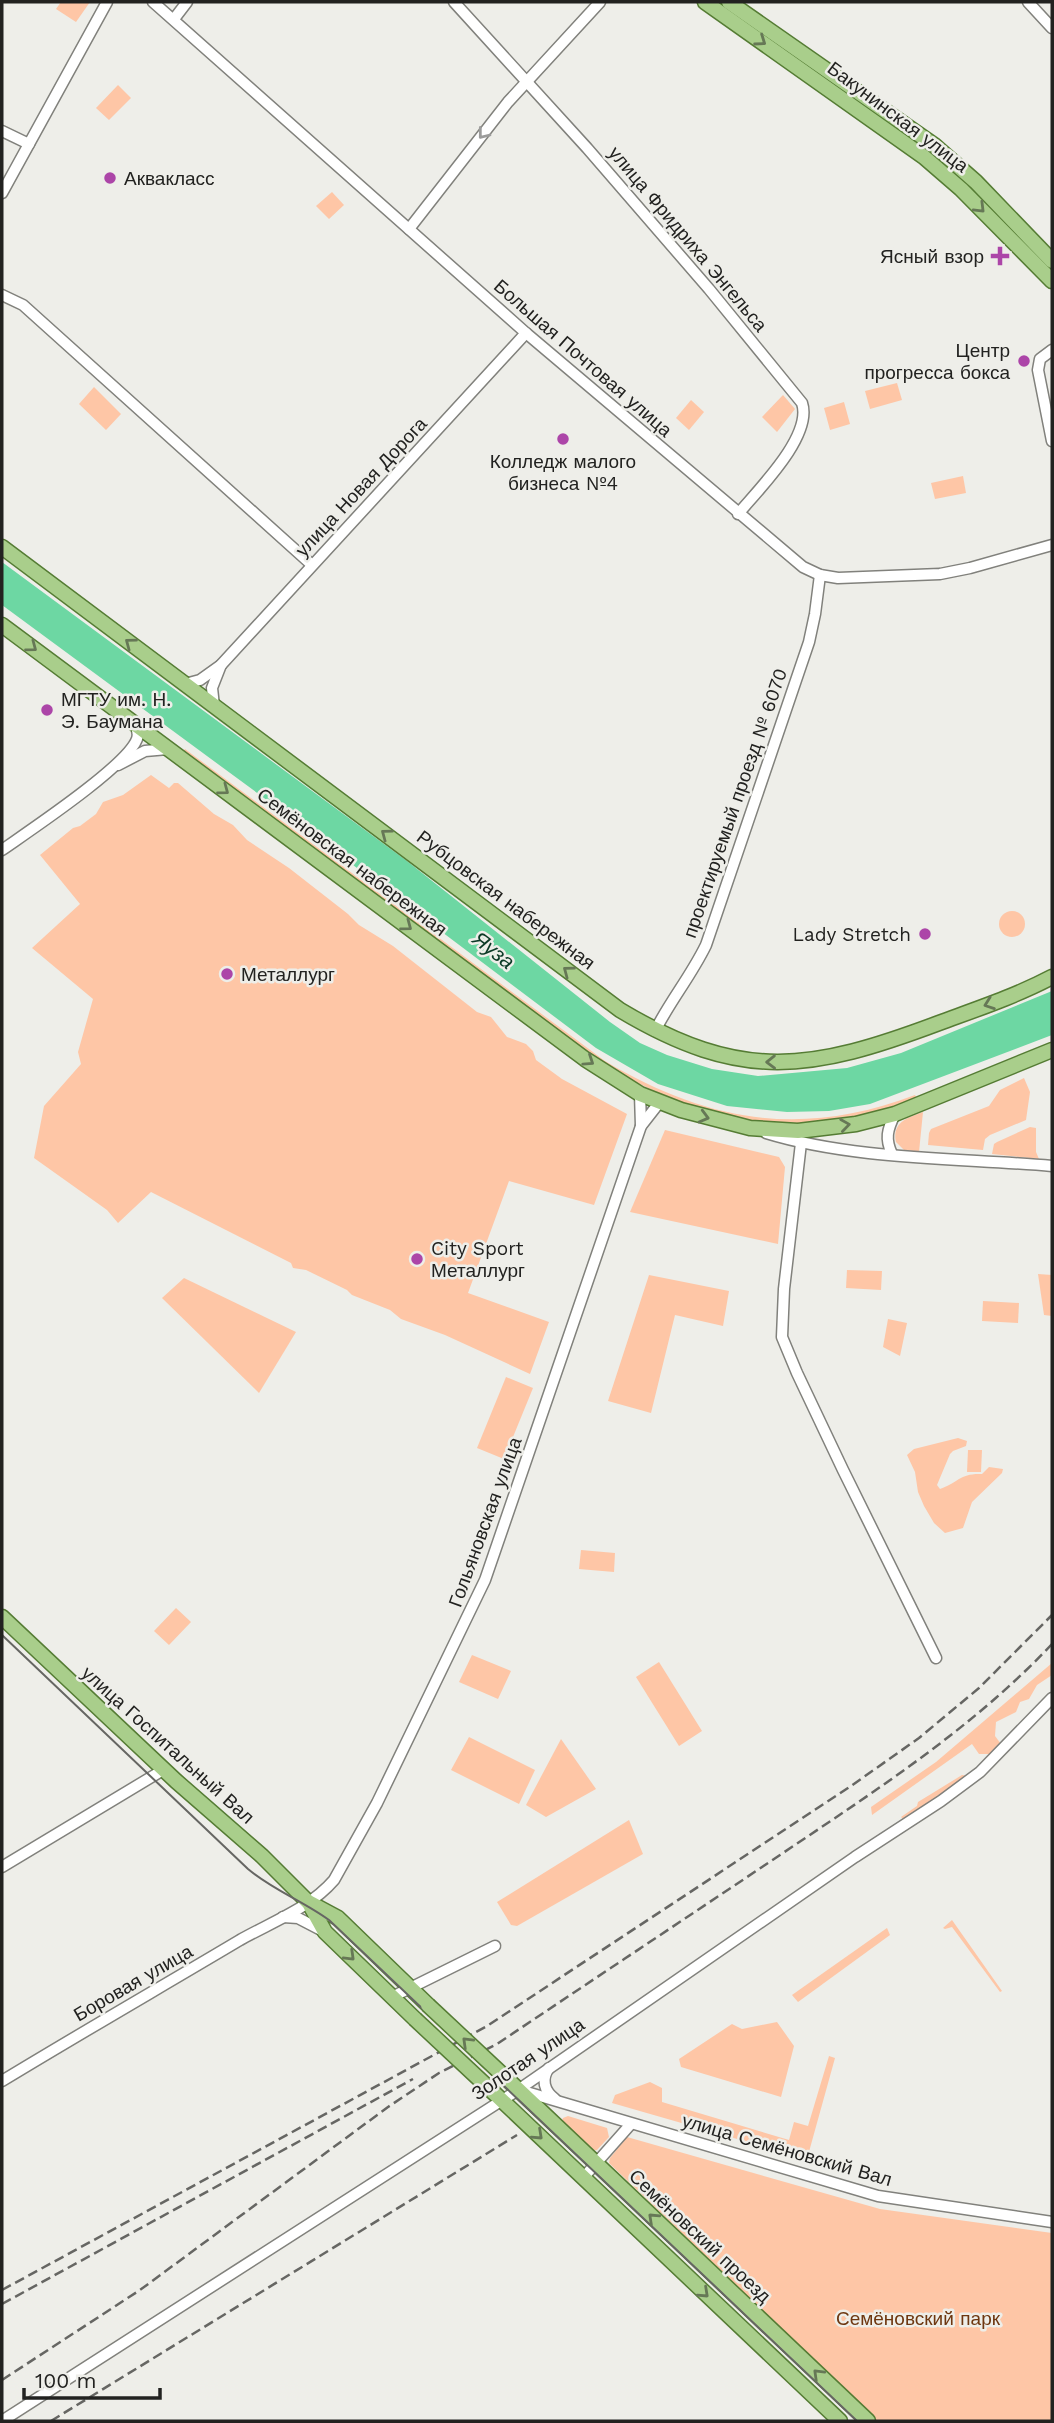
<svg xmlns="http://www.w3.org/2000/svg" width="1054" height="2423" viewBox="0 0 1054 2423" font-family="'Work Sans',sans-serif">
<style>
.green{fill:#fec6a6}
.water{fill:#6dd7a3}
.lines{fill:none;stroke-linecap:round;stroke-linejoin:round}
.minor-casing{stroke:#81817c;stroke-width:13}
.major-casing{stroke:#557c34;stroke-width:17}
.minor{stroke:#fff;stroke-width:10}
.major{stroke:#a9ce8b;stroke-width:14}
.tram{stroke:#666663;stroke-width:2}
.rail{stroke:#666663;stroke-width:2.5;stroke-dasharray:10 5;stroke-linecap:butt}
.major-bridge-casing{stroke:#557c34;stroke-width:17;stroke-linecap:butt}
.major-bridge{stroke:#a9ce8b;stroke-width:14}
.oneway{stroke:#667856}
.oneway2{stroke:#9c9c9b}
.poi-dot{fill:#ac45a8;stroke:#eeeee9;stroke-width:2.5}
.labels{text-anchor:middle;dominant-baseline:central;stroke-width:5;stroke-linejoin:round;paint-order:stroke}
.street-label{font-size:19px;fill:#222220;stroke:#eeeee9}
.poi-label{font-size:19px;fill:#222220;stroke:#eeeee9;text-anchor:start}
.park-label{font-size:19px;fill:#6e3710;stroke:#eeeee9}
.water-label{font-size:21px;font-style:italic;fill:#0b3a26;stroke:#eeeee9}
</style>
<rect width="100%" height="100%" fill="#eeeee9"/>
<g class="green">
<path d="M61,2H90L76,22L56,9Z"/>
<path d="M118,85L131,98L109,120L96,108Z"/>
<path d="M332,192L344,205L329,219L316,206Z"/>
<path d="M897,383L902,400L870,409L865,391Z"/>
<path d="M94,387L121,414L106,430L79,404Z"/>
<path d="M783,395L795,409L777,432L762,417Z"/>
<path d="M691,400L704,412L689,430L676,418Z"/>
<path d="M844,402L850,424L830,430L824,408Z"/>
<path d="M963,476L966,493L935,499L931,483Z"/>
<path d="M185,749L605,1061C708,1122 801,1138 915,1095L917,1099C793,1141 718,1128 605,1066L183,752Z"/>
<path d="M151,775L169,788L174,783H178L214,814L233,825L247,840L289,868L348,914L359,925L393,946L477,1012L491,1017L507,1037L526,1044L533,1051L536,1060L562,1079L627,1114L594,1205L509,1181L468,1293L549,1322L530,1374L445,1335L401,1319L390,1310L352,1295L347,1290L306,1270L293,1268L291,1263L151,1192L118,1223L107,1210L34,1158L44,1106L81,1064L78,1052L93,999L32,948L80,904L40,855L73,828L80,826L96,814L103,802L123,795Z"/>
<circle cx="1012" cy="924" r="13"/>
<path d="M1024,1078L1030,1092L1026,1120L990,1135L985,1139L983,1150L928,1145L929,1133L931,1129L989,1106L1000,1090Z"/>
<path d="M923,1112L919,1152L904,1150L896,1142C892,1122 907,1118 923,1112Z"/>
<path d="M1030,1127L1036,1128V1152L1039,1159L992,1154L994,1144L997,1142Z"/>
<path d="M665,1130L779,1157L785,1167L778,1244L630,1212Z"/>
<path d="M847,1270L882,1271L881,1290L846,1288Z"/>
<path d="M1038,1274L1052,1275V1316L1044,1315Z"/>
<path d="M649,1275L729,1291L723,1326L675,1315L651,1413L608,1401Z"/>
<path d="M184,1278L296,1332L259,1393L162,1298Z"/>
<path d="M983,1301L1019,1303L1018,1323L982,1321Z"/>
<path d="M888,1319L907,1323L900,1356L883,1347Z"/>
<path d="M506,1377L533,1388L504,1459L477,1448Z"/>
<path d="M958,1438L967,1441L966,1446L953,1451L950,1454L937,1485L940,1489C959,1482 960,1473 982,1474L989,1467L1003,1469L1002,1473L972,1502L963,1528L945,1533L934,1523L924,1506L918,1492L915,1472L907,1455L914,1449Z"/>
<path d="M968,1450H982L981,1472H967Z"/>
<path d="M581,1550L615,1553L614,1572L579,1569Z"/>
<path d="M176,1608L191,1622L169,1645L154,1631Z"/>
<path d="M472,1655L511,1671L498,1699L459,1682Z"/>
<path d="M659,1662L702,1731L679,1746L636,1677Z"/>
<path d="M1052,1663V1675L1037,1685L1029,1699L1020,1702L1016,1712L996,1722L995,1736L1001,1744L993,1754H979L972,1744L872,1815L871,1807L936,1762Z"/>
<path d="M469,1737L535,1770L519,1804L451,1770Z"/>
<path d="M561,1739L596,1789L546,1817L526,1805Z"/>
<path d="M962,1775L970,1776L904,1820L901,1817L917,1806L918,1802Z"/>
<path d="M629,1820L643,1854L517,1926L511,1925L497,1902Z"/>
<path d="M952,1920L1002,1991L1000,1992L952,1927L945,1929L943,1928Z"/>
<path d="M887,1928L890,1935L798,2002L792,1995Z"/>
<path d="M777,2022L794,2046L781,2097L681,2067L679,2059L732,2024L742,2029Z"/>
<path d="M829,2056L835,2058L807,2159L612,2103L615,2095L650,2082L662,2088V2102L789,2140L794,2122L808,2126Z"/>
<path d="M568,2116L607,2128L609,2137L597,2150L592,2151L561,2123L563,2118Z"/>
<path d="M627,2137L880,2209L1052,2233V2421H877L609,2163L610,2158Z"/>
</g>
<path class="water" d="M2,562L407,861L610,1022L640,1043L667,1055L712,1069L758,1076L847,1068L901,1053L1052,991V1035L870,1104L829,1111L787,1112L727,1106L658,1084L596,1048L264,798L2,605Z"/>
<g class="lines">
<g class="minor-casing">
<g id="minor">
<path d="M153,2L526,333L803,567L820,575L838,578L940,574L970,568L1052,545"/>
<path d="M454,2L587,148L709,289L802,403C813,436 758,490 738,514"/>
<path d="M1028,2L1052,28"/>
<path d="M174,19L187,2"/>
<path d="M2,131L29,144"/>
<path d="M2,193L107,2"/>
<path d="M409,229L508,102L600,2"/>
<path d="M2,295L23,305L312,565"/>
<path d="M1052,350L1040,359L1038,370L1052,441"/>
<path d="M185,684L200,680L221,665L526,333"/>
<path d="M214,706L212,688L221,665"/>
<path d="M118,765L145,751L168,749"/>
<path d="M2,850C29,831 127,766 137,739C139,733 137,728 134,723"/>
<path d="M655,1031C670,1001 691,976 706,945L809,642L815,614L820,575"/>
<path d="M640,1094L641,1126"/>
<path d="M766,1133C854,1160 961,1158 1052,1166"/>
<path d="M801,1143L784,1289L782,1337L797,1373L843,1470L936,1658"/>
<path d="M892,1154C885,1139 887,1130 895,1114"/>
<path d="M2,1867L163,1770"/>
<path d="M283,1917L298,1918L325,1932"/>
<path d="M392,1997L495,1946"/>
<path d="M549,2068C541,2079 544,2091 555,2099"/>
<path d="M2,2081C81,2033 161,1987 240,1940C272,1922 310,1908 334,1880L377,1803L485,1580L641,1126L659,1103"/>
<path d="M523,2091L878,2196L1052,2222"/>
<path d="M583,2178L630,2125"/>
<path d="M2,2421L518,2090L855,1857L941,1801L980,1772L1052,1698"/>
</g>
</g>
<g class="major-casing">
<g id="major">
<path d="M705,2L924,157L961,189L1052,281"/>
<path d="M729,2L934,145L976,182L1052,261"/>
<path d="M2,547L620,1010C742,1083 811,1071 939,1023C977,1009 1016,996 1052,977"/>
<path d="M2,625L585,1059L640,1094L681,1110L750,1128L798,1131L856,1124L895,1114L1052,1050"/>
<path d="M2,1617L176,1781L262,1856L309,1903L325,1932L415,2019"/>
<path d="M310,1903L338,1918L428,2005"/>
<path d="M506,2078L868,2421"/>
<path d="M493,2092L840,2421"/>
</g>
</g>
<use href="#minor" class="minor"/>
<use href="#major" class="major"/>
<path class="tram" d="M2,1635L248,1869C273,1890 303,1901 329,1920L857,2421"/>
<g class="rail">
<path d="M2,2290L487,2026L851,1786L919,1738L979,1688L1052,1615"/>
<path d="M2,2304L413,2079"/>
<path d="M2,2380L140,2290L388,2107L439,2073L497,2044C591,1981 686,1918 780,1855C875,1791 973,1728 1052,1644"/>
<path d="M51,2421L517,2135"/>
</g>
<g class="major-bridge-casing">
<g id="major-bridge">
<path d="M428,2005L506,2078"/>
<path d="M415,2019L493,2092"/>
</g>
</g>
<use href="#major-bridge" class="major-bridge"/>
</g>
<defs><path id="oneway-chevron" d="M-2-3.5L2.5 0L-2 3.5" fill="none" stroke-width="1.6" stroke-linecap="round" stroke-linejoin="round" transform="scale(1.75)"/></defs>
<g class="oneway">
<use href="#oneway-chevron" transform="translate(761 41) rotate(35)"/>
<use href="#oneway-chevron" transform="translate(980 208) rotate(45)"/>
<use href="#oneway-chevron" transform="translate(130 643) rotate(-143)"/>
<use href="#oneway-chevron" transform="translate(32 647) rotate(37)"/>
<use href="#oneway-chevron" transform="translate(224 790) rotate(37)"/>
<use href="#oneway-chevron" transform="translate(386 834) rotate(-143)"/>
<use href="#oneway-chevron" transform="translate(407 926) rotate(37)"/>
<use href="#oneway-chevron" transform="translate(568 971) rotate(-143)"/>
<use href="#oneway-chevron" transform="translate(989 1004) rotate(160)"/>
<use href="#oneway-chevron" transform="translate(589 1061) rotate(34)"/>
<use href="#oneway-chevron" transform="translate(771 1062) rotate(179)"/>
<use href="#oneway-chevron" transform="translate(704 1117) rotate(15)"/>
<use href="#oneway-chevron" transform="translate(845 1125) rotate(-8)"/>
<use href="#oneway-chevron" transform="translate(350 1956) rotate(44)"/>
<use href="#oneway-chevron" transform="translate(467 2042) rotate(-136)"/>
<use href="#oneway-chevron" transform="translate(538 2135) rotate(43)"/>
<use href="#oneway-chevron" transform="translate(653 2218) rotate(-137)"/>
<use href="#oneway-chevron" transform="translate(704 2293) rotate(43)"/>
<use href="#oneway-chevron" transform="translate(818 2374) rotate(-136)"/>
</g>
<use class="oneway2" href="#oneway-chevron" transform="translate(483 134) rotate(128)"/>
<g class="poi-dot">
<circle cx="110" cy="178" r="7"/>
<path d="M996.5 245.5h7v7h7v7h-7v7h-7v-7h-7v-7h7z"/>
<circle cx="1024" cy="361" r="7"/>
<circle cx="563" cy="439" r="7"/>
<circle cx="47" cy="710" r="7"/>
<circle cx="925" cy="934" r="7"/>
<circle cx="227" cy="974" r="7"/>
<circle cx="417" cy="1259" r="7"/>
</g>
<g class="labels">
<g class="street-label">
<text transform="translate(898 117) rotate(37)">Бакунинская улица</text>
<text transform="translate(688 239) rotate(50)">улица Фридриха Энгельса</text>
<text transform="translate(583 358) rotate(41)">Большая Почтовая улица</text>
<text transform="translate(361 487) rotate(-47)">улица Новая Дорога</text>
<text transform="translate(735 803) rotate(-71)">проектируемый проезд № 6070</text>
<text transform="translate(352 862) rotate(37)">Семёновская набережная</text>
<text transform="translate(506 900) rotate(37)">Рубцовская набережная</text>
<text transform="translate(485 1522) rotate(-70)">Гольяновская улица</text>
<text transform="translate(168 1745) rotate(42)">улица Госпитальный Вал</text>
<text transform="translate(133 1983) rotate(-30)">Боровая улица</text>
<text transform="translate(528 2059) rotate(-34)">Золотая улица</text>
<text transform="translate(787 2150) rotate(16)">улица Семёновский Вал</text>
<text transform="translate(700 2236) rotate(43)">Семёновский проезд</text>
</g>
<g class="poi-label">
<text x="124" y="178">Аквакласс</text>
<text x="984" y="256" text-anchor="end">Ясный взор</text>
<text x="1010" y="350" text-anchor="end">Центр<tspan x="1010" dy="22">прогресса бокса</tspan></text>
<text x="563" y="461" text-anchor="middle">Колледж малого<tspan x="563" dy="22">бизнеса №4</tspan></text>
<text x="61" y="699">МГТУ им. Н.<tspan x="61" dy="22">Э. Баумана</tspan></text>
<text x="911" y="934" text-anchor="end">Lady Stretch</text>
<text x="241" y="974">Металлург</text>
<text x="431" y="1248">City Sport<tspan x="431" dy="22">Металлург</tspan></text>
</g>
<g class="park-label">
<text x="918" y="2318">Семёновский парк</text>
</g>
<g class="water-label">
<text transform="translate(494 950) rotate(38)">Яуза</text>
</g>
</g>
<rect width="1054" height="2423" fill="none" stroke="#222220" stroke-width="7"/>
<path d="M24 2388v10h136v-10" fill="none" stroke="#222220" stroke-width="3.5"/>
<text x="35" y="2388" font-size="21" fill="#222220" stroke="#eeeee9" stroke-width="5" paint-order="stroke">100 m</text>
</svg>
